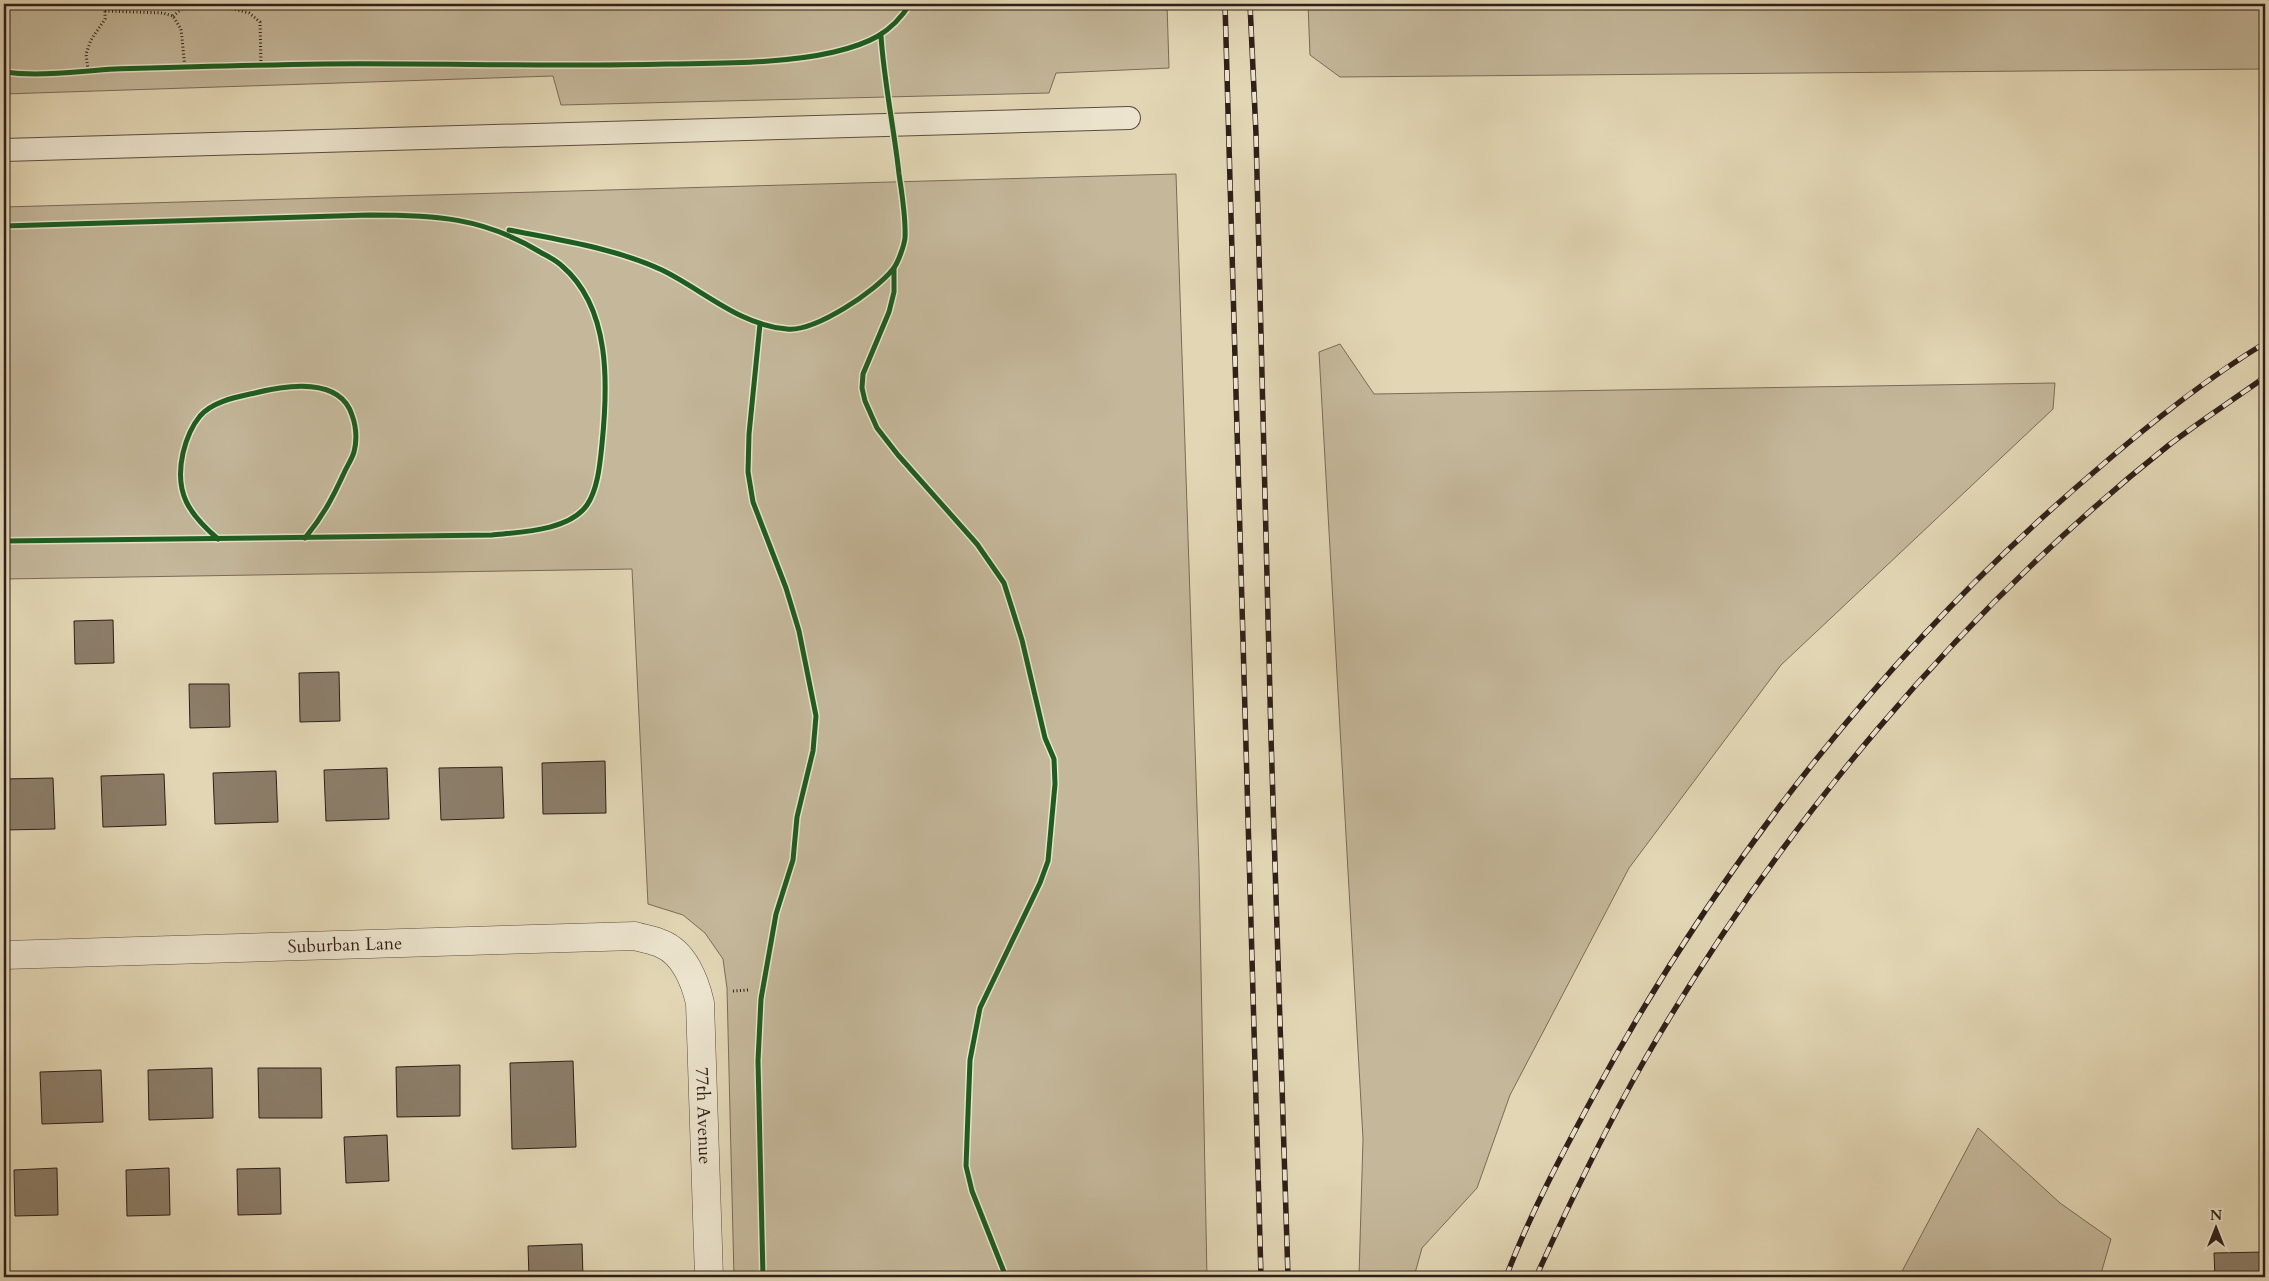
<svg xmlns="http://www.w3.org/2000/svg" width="2269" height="1281" viewBox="0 0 2269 1281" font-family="Cardo,serif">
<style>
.green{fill:#c4b79a;stroke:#7a6b5a}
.building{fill:#8c7e6a;stroke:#2f1f19}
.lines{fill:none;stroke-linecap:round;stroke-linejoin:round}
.service-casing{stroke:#5c4d40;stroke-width:24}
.minor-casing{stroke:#5c4d40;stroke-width:29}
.path{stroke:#2f1f19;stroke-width:3;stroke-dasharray:1 2.5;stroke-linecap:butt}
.service{stroke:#ece4ce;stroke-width:22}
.minor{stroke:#ece4ce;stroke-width:28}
.rail-casing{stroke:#2f1f19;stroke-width:5.5}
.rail{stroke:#ece4ce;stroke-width:4;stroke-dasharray:11;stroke-linecap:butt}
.cycleway-casing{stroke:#ece4ce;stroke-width:8}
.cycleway{stroke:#1b5e20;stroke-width:5}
.labels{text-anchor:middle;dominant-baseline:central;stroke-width:4.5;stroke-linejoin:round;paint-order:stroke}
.street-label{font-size:18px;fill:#2f1f19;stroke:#ece4ce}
</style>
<rect width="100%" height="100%" fill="#e2d6b4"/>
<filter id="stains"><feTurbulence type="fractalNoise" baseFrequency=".004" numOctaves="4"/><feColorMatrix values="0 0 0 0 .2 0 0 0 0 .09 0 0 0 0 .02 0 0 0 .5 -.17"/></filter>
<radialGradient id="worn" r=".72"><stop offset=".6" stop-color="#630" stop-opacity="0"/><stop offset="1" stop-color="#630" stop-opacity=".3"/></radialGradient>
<g class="green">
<path d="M4,4H1167L1169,68L1056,73L1049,93L561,105L553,76L4,94Z"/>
<path d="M1308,4H2265V69L1340,77L1310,55Z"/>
<path d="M1176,174L1199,868L1207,1277H734L727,988L723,959L705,933L683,915L648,904L632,569L4,579V207Z"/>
<path d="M1340,344L1374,394L2055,383L2053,409L1781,665L1629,868L1510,1095L1477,1188L1422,1248L1414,1277H1359L1363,1139L1319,352Z"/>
<path d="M1978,1128L2060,1203L2111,1239L2100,1277H1899Z"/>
</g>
<g class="building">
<path d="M113,620L114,663L75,664L74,621Z"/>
<path d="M339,672L340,721L300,722L299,673Z"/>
<path d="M189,684H229L230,727L190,728Z"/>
<path d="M605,761L606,813L543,814L542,763Z"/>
<path d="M502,767L504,818L441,820L439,768Z"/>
<path d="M387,768L389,819L326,821L324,770Z"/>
<path d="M276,771L278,822L215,824L213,773Z"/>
<path d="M164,774L166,825L103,827L101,776Z"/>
<path d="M53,778L55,829L4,830V779Z"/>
<path d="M573,1061L576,1147L512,1149L510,1063Z"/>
<path d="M460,1065V1116L397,1117L396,1067Z"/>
<path d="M212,1068L213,1118L149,1120L148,1070Z"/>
<path d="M258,1068H321L322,1118H259Z"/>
<path d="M101,1070L103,1122L42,1124L40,1072Z"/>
<path d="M387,1135L389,1181L346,1183L344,1137Z"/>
<path d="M57,1168L58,1215L15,1216L14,1170Z"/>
<path d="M169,1168L170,1215L127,1216L126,1170Z"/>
<path d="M280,1168L281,1214L238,1215L237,1169Z"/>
<path d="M582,1244L583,1277H529L528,1246Z"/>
<path d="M2265,1252V1277H2215L2214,1253Z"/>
</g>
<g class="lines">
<g class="service-casing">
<path id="service" d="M4,150L1129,118"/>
</g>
<g class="minor-casing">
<g id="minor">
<path id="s1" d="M4,955L635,936C644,939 654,940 662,944C684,953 695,981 700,1003L709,1277"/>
</g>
</g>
<g class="path">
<path d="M105,11L163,13L173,16L181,29L185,68"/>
<path d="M173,16L187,5H218L249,13L260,22L261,65"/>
<path d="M88,70L86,54L91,40L105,19V4"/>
<path d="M733,991L748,990"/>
</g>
<use href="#service" class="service"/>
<use href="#minor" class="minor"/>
<g class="rail-casing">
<g id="rail">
<path d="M1225,4L1261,1277"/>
<path d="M1250,4L1256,134L1271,737L1288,1277"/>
<path d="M1506,1277C1530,1214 1562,1154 1594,1095C1721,860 1891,645 2094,472C2148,425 2204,380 2265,343"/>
<path d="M1536,1277C1569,1204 1604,1131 1644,1061C1776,831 1961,610 2169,445C2200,421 2233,400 2265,377"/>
</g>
</g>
<use href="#rail" class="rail"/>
<g class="cycleway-casing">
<g id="cycleway">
<path d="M4,72C41,77 78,71 115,69C185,67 254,65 324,64C439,63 553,67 668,64C720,63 783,64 834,52C868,44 891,34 910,4"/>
<path d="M4,226L369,215C434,215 483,217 540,252C547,256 556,260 562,266C611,308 608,385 602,444C600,463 598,489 587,505C569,531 520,532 492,535L4,541"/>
<path d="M509,230C560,240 614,248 662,270C703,290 739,325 787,329C815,332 876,291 893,269C898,263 904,246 905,238C906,217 902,195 899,174C894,128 884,82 881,36"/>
<path d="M894,269V292L889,312L863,374L862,388L865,401L877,428L898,455L977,544L1004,583L1022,640L1045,738L1054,759L1055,784L1048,861L1040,883L980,1008L970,1060L966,1166L972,1191L1006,1277"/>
<path d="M760,324L749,434L748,472L753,502L786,588L799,631L816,716L813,751L797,817L793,860L776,914L761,999L758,1061L763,1277"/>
<path d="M218,539C189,514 174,493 183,453C186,440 191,427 200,416C213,401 237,397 255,393C287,385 340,377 352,415C356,426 357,440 354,452C352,459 347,466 344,473C332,499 323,516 305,538"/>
</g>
</g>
<use href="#cycleway" class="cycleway"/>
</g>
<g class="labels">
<g class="street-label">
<text stroke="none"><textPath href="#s1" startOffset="341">Suburban Lane</textPath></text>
<text stroke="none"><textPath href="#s1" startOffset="845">77th Avenue</textPath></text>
</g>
</g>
<rect width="2269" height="1281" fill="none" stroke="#e2d6b4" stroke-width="20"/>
<rect x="5" y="5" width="2259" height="1271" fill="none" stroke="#2f1f19" stroke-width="2.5"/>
<rect x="10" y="10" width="2249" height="1261" fill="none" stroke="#2f1f19"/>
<g transform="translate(2216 1228)" stroke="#ece4ce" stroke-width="4" paint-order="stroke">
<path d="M0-4L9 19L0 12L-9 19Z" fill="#2f1f19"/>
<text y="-8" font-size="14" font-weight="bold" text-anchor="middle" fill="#2f1f19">N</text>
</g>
<rect width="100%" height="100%" filter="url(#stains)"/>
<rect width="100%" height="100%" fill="url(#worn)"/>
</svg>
